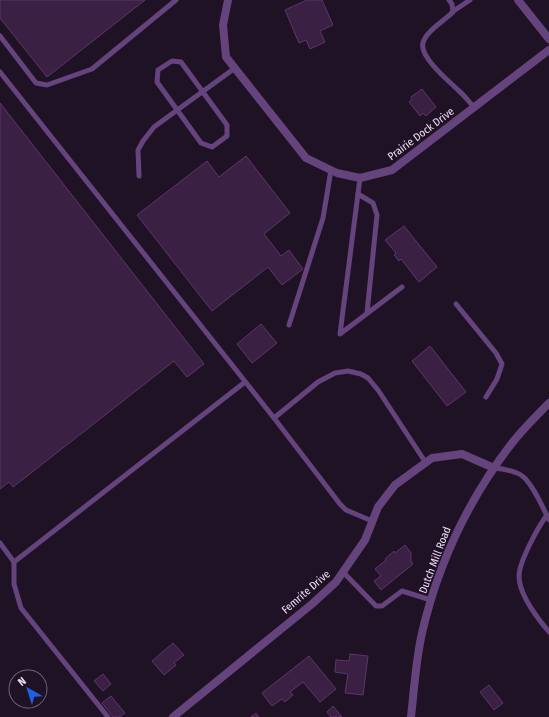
<svg xmlns="http://www.w3.org/2000/svg" width="549" height="717" viewBox="0 0 549 717" font-family="'Fira Sans Condensed',sans-serif">
<style>
.building{fill:#3a2042;stroke:#5e356b}
.lines{fill:none;stroke-linecap:round;stroke-linejoin:round}
.service{stroke:#65437d;stroke-width:5}
.minor{stroke:#65437d;stroke-width:8}
.tertiary{stroke:#65437d;stroke-width:8}
.labels{text-anchor:middle;dominant-baseline:central;stroke-width:3;stroke-linejoin:round;paint-order:stroke}
.street-label{font-size:11px;fill:#efdafa;stroke:#1f1224}
</style>
<rect width="100%" height="100%" fill="#1f1224"/>
<g class="building">
<path d="M0,0H145L47,77L0,18Z"/>
<path d="M307,0H322L333,25L320,31L325,42L310,49L306,40L299,43L285,10Z"/>
<path d="M422,89L436,107L426,116L423,113L420,116L409,102L412,99L411,97Z"/>
<path d="M0,103L204,364L187,377L174,361L13,487L9,482L0,489Z"/>
<path d="M246,156L290,213L264,234L281,256L289,250L303,269L282,285L268,267L212,311L137,215L207,161L219,177Z"/>
<path d="M404,226L437,267L419,282L401,259L399,261L394,255L396,253L385,240Z"/>
<path d="M261,324L277,343L252,363L237,344Z"/>
<path d="M430,346L466,392L447,406L412,361Z"/>
<path d="M405,545L411,553V561L413,564L381,590L374,581L381,576L375,569L386,560L385,559L394,551L395,553Z"/>
<path d="M173,643L184,655L174,663L176,665L164,675L152,661Z"/>
<path d="M350,654L368,656L363,695L345,693L348,674L335,672L336,660L349,661Z"/>
<path d="M309,656L336,689L320,702L303,682L290,692L293,695L285,702L282,699L272,706L262,693Z"/>
<path d="M103,674L111,684L103,691L94,681Z"/>
<path d="M489,685L503,703L494,710L480,692Z"/>
<path d="M111,696L125,713L119,717H113L102,703Z"/>
<path d="M333,706L342,717H331L327,712Z"/>
<path d="M256,713L259,717H251Z"/>
</g>
<g class="lines">
<g class="service">
<path d="M449,0L452,4L453,12C445,20 425,32 423,43C419,57 450,82 459,91C465,96 469,102 474,107"/>
<path d="M452,12L470,0"/>
<path d="M0,36L36,83L47,85L92,69L176,0"/>
<path d="M172,61L181,62L227,125V136L212,147L201,143L157,82L158,70Z"/>
<path d="M0,72L274,418L340,504L346,510L372,521"/>
<path d="M139,176L138,150L143,141L154,127L235,68"/>
<path d="M360,178L340,334L402,287"/>
<path d="M358,194L373,203L377,215L367,313"/>
<path d="M456,304L496,353L502,364L497,379L486,397"/>
<path d="M289,325L323,218L331,170"/>
<path d="M274,418L318,382L335,373L348,371L361,374L368,378L378,390L426,463"/>
<path d="M494,468C503,469 513,470 521,475C532,482 543,508 549,520"/>
<path d="M547,515C538,527 519,562 519,576C519,594 538,619 549,632"/>
<path d="M0,543L14,562L245,382"/>
<path d="M14,562V584L21,608L108,717"/>
<path d="M343,572L376,606H382L402,591L431,600"/>
</g>
<g class="minor">
<path d="M228,0L223,25L226,57L306,158L337,173L360,178L392,170L549,50"/>
<path d="M518,0L549,39"/>
<path d="M173,717L312,604L336,582L365,540L378,507L395,485L432,458L462,454L494,468"/>
</g>
<path class="tertiary" d="M411,717C414,690 416,659 422,633C438,564 468,500 512,443C523,429 536,416 549,403"/>
</g>
<g class="labels">
<g class="street-label">
<text transform="translate(421 134) rotate(-37)">Prairie Dock Drive</text>
<text transform="translate(435 560) rotate(-69)">Dutch Mill Road</text>
<text transform="translate(306 592) rotate(-41)">Femrite Drive</text>
</g>
</g>
<g transform="translate(28 689) rotate(321)"><circle r="19" fill="#1f1224" stroke="#72627a"/>
<path d="M0-3L7 15L0 10L-7 15Z" fill="#1e62e1"/>
<text y="-6" font-size="11" font-weight="bold" text-anchor="middle" fill="#efdafa">N</text>
</g>
</svg>
